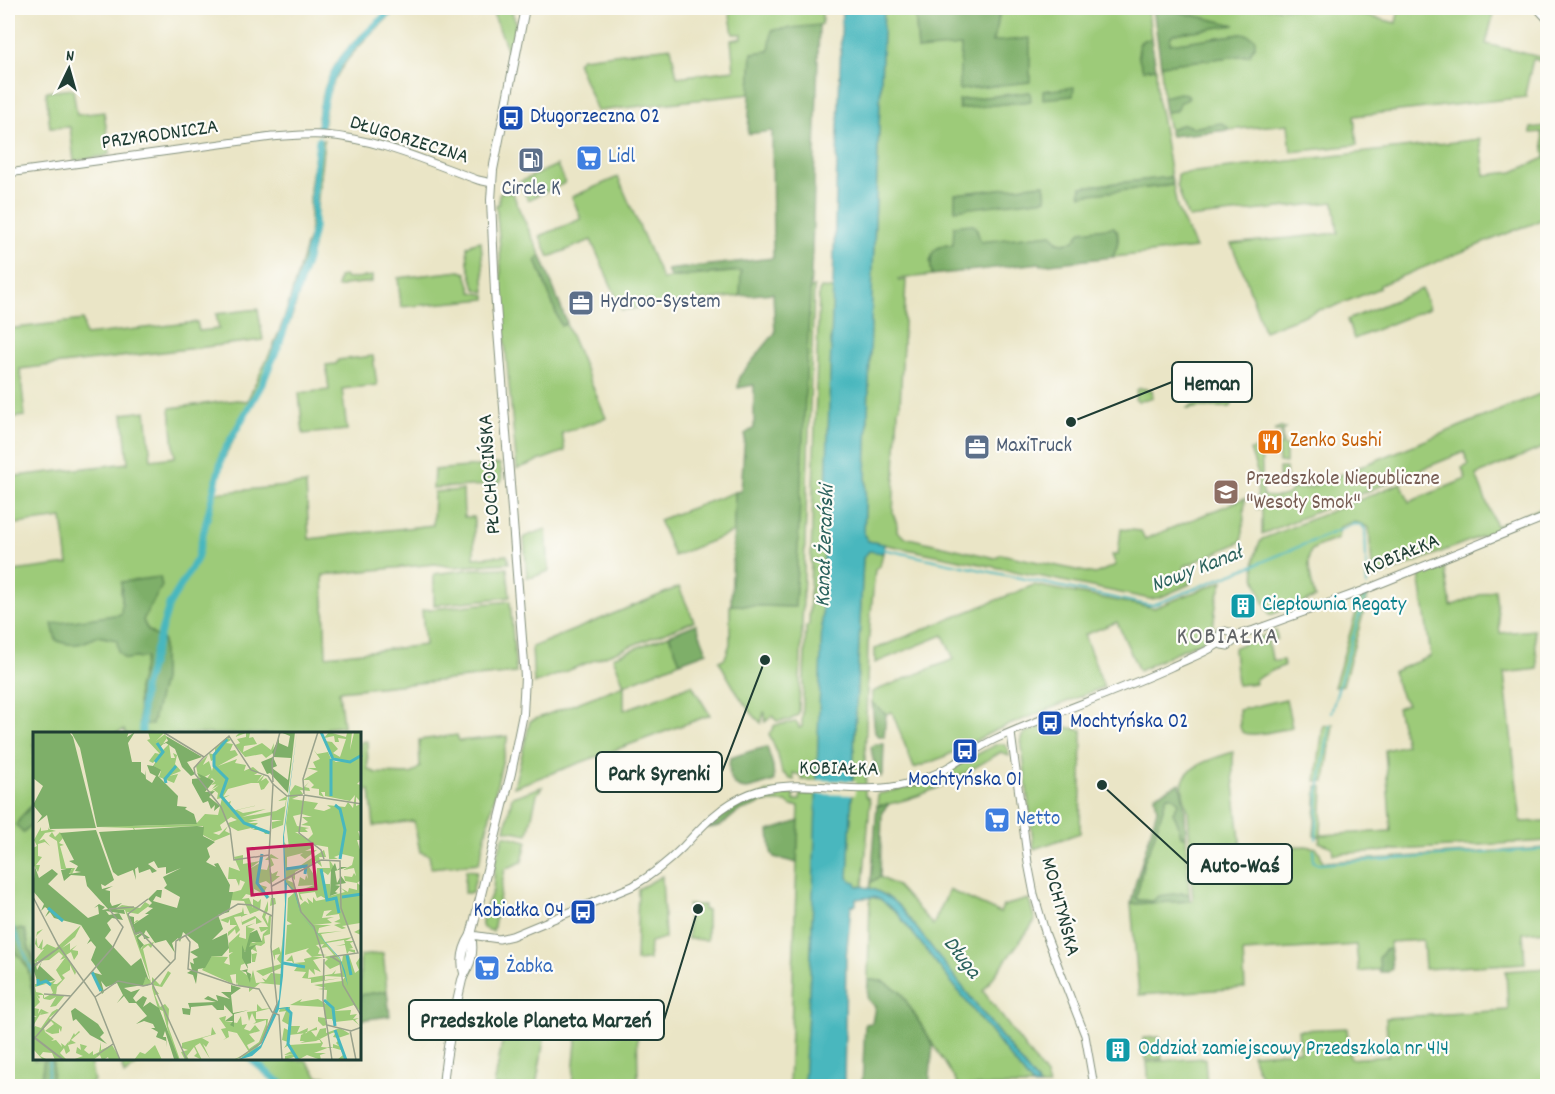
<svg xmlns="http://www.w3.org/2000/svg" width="1555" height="1094" viewBox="0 0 1555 1094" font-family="Dekko,sans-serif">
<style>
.green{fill:#9dcb79;stroke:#5e8456;stroke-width:1.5;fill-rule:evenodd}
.forest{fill:#7eaf69;stroke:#4e764e;stroke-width:1.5}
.water{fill:#48b7be;stroke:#347a79;stroke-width:1.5}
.pier{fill:#eae5c6}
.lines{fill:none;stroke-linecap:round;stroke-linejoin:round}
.stream{stroke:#48b7be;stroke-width:2}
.canal{stroke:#48b7be;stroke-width:7}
.tertiary-casing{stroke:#84917d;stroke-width:9}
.secondary-casing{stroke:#84917d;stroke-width:10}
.tertiary{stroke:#fff;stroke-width:7}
.secondary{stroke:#fff;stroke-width:8}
.labels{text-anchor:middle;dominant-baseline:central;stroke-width:4.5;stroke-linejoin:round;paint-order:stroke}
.transit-label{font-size:21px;fill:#164399;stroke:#fdfcf7;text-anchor:start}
.street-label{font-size:21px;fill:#1f3d34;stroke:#fdfcf7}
.shop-label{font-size:21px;fill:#366cbe;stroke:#fdfcf7;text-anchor:start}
.service-label{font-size:21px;fill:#4e5e75;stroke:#fdfcf7;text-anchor:start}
.food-label{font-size:21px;fill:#c56008;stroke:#fdfcf7;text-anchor:start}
.education-label{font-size:21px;fill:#785e54;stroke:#fdfcf7;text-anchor:start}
.culture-label{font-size:21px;fill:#0d838f;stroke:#fdfcf7;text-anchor:start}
.water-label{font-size:22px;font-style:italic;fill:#2b625d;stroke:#fdfcf7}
.quarter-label{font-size:24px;letter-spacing:1.5px;fill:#626568;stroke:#fdfcf7}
.inset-river{fill:none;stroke:#48b7be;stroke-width:3}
.inset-road{fill:none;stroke:#99a28c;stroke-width:1.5}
.view{fill:#c2185b;fill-opacity:0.15;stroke:#c2185b;stroke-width:3}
.inset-edge{fill:none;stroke:#1f3d34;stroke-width:3}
.leader{fill:none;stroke:#1f3d34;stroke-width:2}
.callout-dot{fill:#1f3d34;stroke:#fdfcf7;stroke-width:2}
.callout{fill:#fdfcf7;stroke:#1f3d34;stroke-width:2}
.callout-label{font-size:22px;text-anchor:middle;font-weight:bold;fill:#1f3d34}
</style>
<rect width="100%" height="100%" fill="#fdfcf7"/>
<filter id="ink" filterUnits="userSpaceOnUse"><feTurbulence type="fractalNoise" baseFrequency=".0167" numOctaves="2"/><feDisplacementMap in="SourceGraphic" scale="12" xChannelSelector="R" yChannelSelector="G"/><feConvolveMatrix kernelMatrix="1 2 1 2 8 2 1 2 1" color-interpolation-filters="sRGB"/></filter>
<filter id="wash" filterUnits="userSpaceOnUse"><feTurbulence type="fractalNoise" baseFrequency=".008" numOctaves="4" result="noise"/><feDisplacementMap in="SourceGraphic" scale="24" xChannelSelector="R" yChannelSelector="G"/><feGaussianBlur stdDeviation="1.35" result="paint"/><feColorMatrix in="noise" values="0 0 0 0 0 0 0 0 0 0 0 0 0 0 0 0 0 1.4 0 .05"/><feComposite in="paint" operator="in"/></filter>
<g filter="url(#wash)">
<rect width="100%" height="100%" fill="#eae5c6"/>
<g class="green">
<path d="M389,8H398C371,36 335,62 326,103C325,112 324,121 323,130L317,128C319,102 326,75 343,54C357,37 375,24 389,8Z"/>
<path d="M491,8H508L513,11L512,13L516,22L510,50L506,51V46Z"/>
<path d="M729,8H822V24L769,51L752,53L750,94L597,111L577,62L582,58L671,47L677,77L734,70L731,40L742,38V34H733Z"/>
<path d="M884,8H915L918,50L961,45L960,90L1029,60L1030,53L992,42L997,28L1000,8H1148L1151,39L1140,42L1138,54L1143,69L1156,68L1157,98L1161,115L1171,177L1081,187L1080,192L1081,195L1173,185L1177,208L1195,248L1113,257C1117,248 1120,240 1117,230L1082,231L1074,241L1064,243L1058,242L1052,234L980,242L977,230L953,245H946L936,249L930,261L932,275L898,279L899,281L906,280L900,407L898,409L893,514L897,524V531L904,537L995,558L1001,554L1095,574L1116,565L1112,555H1118L1121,529L1141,531L1145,539L1245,498L1243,532L1241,542L1183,567L1190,584L1159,598L1150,599L868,541L864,535L872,293ZM1030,92V101L959,109V100ZM1044,184L1046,199L955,209L956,194Z"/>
<path d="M1163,8H1335L1396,23L1399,8H1479L1494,11L1486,44L1548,59L1547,63L1533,59L1525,94L1527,97L1354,116L1357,145L1291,152L1288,124L1228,130L1227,126L1207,125L1193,128L1184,124L1169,129L1165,112L1175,111L1179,107V103L1188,99L1184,94L1163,97L1161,65L1248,55L1251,50L1241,34L1170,44V38L1173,34L1233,25Z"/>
<path d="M73,89L77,115L104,112L110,154L105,156L74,161L70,127L50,128L46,92Z"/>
<path d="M1547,126V216C1539,220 1533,226 1523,227L1380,285V288L1330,308L1318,310L1264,331L1243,271L1231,244L1338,233L1334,202L1188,218L1177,185L1178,174L1480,139L1485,175L1513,172L1545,158L1542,132L1531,133V128Z"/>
<path d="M317,139L324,140L313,247L306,246L310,235V189Z"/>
<path d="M557,165L565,183L528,200L519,182Z"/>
<path d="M618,177L662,279L742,271L740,296L622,310L591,240L549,257L540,236L581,219L572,197Z"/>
<path d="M502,192L513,193L518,207L541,256L536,260L561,326L566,324L606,418L562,433L565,451L517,469L502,311L500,247L496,205L499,204V194Z"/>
<path d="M481,241L485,292L478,290L475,288L468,263L467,247L473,243Z"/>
<path d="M460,271L466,273L472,292L486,295V299L401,307L398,278Z"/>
<path d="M344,276L346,279L372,276V282L344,285L343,287H337L339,277Z"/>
<path d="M814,287L799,711L798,715L790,720L777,721L772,716L765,722V713L764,712L761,723C743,706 731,683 719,661L725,658L730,644V605L795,607L809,288Z"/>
<path d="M821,288L833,289L817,780H802L801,775L793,773L794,780L790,779L785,774L782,773L778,755L769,734L775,725L796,722L798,724L799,728L802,727L806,627L809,625L819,292Z"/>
<path d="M1422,289L1429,308L1354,339L1347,320Z"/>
<path d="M258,309L263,340L20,369L25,416L8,418V329L83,320L85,335L197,322L199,331L219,329L216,314Z"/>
<path d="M273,347L279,350L274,361L223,461L215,493L306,484L309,539L433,525L434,492L463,490L464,517H474V558L507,555L509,563L453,567L435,564L323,575L326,656L425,645L422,610L510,601L516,673L339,691L343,726L327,728V734H126L124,730L114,734H34V803L21,817L30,826L34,824V961L29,948L25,930L22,959L28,969L34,1000V1060H44L41,1078L43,1083L42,1086H8V848L9,843L8,840V630L9,629L8,615V533L14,571L68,564L62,518L8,525V477L128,463L123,414L146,411L151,460L175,457L170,408L237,400L247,401ZM121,591L148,610L143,620C146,630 153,635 163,640V679L151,725L139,723L138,689L147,657L125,659L117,640L97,636L122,614V600Z"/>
<path d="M373,356L377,385L342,389L347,430L303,434L299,393L329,390L326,365L336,364L338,360Z"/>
<path d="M1140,388L1152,390L1153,397L1138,402L1135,399L1137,390Z"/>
<path d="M1235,388L1232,405L1230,407H1201L1188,409L1187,408Z"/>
<path d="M1547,391V446L1476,475L1496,526L1546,506L1547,510L1373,579L1369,528C1356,520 1353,521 1340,527L1338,539C1330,542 1317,545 1311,551C1305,559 1313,587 1315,598L1270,615C1258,591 1246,564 1262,539L1401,483L1409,502L1466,479L1462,468L1469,465L1464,452L1262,534V507L1257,509L1258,474L1250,450L1257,449V448L1261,447L1263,496C1273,497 1288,499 1293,488H1308Z"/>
<path d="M1282,427L1283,429H1285L1282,432L1283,445L1286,446V463L1279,462L1278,446H1281V431H1274Z"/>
<path d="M500,464L502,480L498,483L490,485L433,488L434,470Z"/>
<path d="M1279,468H1286L1287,486L1284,489L1280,490Z"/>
<path d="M735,492L734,532L674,556L659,520Z"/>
<path d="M546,529L549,571L533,577H527L524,537Z"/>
<path d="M869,551L883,553L880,566L875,569L868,646L865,762L866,775L865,795L869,799L870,803L863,886L856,887L848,878L863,558Z"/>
<path d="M1444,564L1451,606L1495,589L1500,633L1534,630L1538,669L1504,673L1521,822L1547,821V841L1333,854L1332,847L1319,842L1320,836H1314L1317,786L1323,787L1321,835L1391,831L1385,750L1406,745L1397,708L1407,704L1401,695L1392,672L1431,656L1419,574Z"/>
<path d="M507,568L510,597L434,605V574L473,569Z"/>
<path d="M1223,581L1217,598L1213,628L1209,638L1170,655L1139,671L1117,622L1084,635L1104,687L994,731L944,757L914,768L892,712L886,714L872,703V692L954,659L943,635L875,663V649L1034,585L1154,608Z"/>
<path d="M679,587L694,621L534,684L532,647Z"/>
<path d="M1369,593L1343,685L1334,687L1361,596Z"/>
<path d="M1276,631L1277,639L1269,640L1268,645L1270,648L1272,659L1275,661L1283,660L1284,666C1273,669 1266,675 1255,679L1256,683L1237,685L1234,649L1235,647Z"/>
<path d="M669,635L680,662L624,685V710L692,685L710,715L514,787L530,721L624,685L613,657Z"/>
<path d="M1286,699L1292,727C1283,729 1246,740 1241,730C1239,725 1240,716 1239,710Z"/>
<path d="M1057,721L1065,727L1082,730L1080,833L1034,849L1021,738L1024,733Z"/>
<path d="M1333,724L1325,782L1316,781L1323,726Z"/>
<path d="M457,735L459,741L508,736L479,863L431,868L429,855L420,852L414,821L374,826L370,790L360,791V742L367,741L368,769L376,773L411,774L420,767L419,740Z"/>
<path d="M997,744H1004L1008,749L1009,756L1001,752C959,777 926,799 877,806L878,794L919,785Z"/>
<path d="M1233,752V775L1241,849L1306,846L1317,848L1320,853L1323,862L1547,848V931L1523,933L1525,963L1425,969L1423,940L1390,942V949L1385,950L1379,958L1380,969L1359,972L1356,945L1243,952L1245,988L1139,995L1131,904L1193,901L1188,810C1185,803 1181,789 1183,781C1188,764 1219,757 1233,752Z"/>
<path d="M542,787L537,794L528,834L505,830L512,797Z"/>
<path d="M772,791L780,794H794V801L800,800L801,794H817L811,955L804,1086H789L799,806H791L786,802H767L761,803L759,800L727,809L750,798Z"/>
<path d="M1167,796H1172L1179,802L1173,812L1178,824L1181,836L1186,837L1189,894L1183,893L1153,901L1138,900L1136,897C1142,882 1140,864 1150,849Z"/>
<path d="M504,835L527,841L522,862L505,869L493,931C490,930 486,930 483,928C478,922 490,899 492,892H493L495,864Z"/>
<path d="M466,870L477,871L472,893H464Z"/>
<path d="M662,876L665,938L650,942L649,960L636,961L638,889Z"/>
<path d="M880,877L897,886L933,925L949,890L1000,913L1003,906L1029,899L1035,921L983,991L1046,1076L1049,1086H1039L1036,1081L900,907L885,895L870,888L871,882Z"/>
<path d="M870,897L880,899L897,913L1033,1086H959L900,991L882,981L868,980Z"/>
<path d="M688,905H704L703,910H707V940L688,939Z"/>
<path d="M383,953L387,991L360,995V956Z"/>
<path d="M1547,968V1086H1267L1256,1066L1252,1054L1300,1051L1298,1030L1347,1028L1350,1059L1388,1056L1386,1018L1508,1010L1506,971Z"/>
<path d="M579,1009L637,1013L638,1086H572Z"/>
<path d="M506,1021L546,1028L536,1086H494Z"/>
<path d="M1160,1037L1162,1059L1145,1060L1143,1038Z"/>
<path d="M1205,1058L1207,1086H1149L1147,1062Z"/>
<path d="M53,1060H90L94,1081C84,1091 63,1086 50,1086L52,1082Z"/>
<path d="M121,1060H143L124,1075Z"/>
<path d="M248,1060H306L318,1077L327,1076V1086H279Z"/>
</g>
<g class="forest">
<path d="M915,8H1000L997,28L992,42L1030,38V82L959,90L961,46L918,50Z"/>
<path d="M1153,8H1163L1235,25L1173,34L1170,38V44L1241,34H1246L1255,38V45L1249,55L1161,65Z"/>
<path d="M819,25L812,251L795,607L731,605L735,492L741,491L745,434L754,428V385L738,388L739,377L775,333L773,293L740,296L741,271L670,277L667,270L773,258L772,131L748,134L752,53L769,51L772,30Z"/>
<path d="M1151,39L1156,68L1143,70L1139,59V45L1143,40Z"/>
<path d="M1074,87L1073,96L1043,99V91Z"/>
<path d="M1030,92L1031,101L959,109V100Z"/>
<path d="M1179,93L1187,94L1189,97L1188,99L1179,103V106L1175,111L1165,112L1163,97Z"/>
<path d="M1221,123L1227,126L1228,130L1171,136L1169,129L1184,124L1193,128Z"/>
<path d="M1171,177L1173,185L1081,195V187Z"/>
<path d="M1044,184L1046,199L955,210V194Z"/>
<path d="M971,224L975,226L981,242L1052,234L1057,242L1064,243L1074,241L1081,231L1114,227C1121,237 1117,246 1113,257L1041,265L1040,263L932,275C929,256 931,244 953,245L954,226Z"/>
<path d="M306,246L313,247L293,313L279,350L273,347L284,319Z"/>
<path d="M541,256L567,323L561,326L536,260Z"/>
<path d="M160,577L162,586L143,620C146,631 153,635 163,640V679L152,725L139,723L138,689L146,657L125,659L118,652L117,640L98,636C82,644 73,648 56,640L52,624L121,614L122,600L121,582Z"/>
<path d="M696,624L707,652L680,662L669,635Z"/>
<path d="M872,703L886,714L884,737L879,736L875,733Z"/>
<path d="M875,744H884L883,772L881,777C874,768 872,758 871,747Z"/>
<path d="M767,747L773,766L774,781C771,782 749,789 746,789C729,788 728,771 730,758L751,751Z"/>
<path d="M1180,783L1185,809L1186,837L1181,836L1178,824L1173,812L1179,802L1172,796H1167L1150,849C1140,864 1142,882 1136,897L1138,900L1153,901L1158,896L1183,893L1189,894L1190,901L1131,904L1135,885L1157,810L1155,795Z"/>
<path d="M759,800L761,803C754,809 750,808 742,810C727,816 730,826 708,828L727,809Z"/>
<path d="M34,803V824L30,826L23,833L16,825L21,817Z"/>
<path d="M889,804L882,812L880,877L871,882L877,806Z"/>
<path d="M799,821L797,863L774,857L771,852L769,831Z"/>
<path d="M17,929L25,930L29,948L34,961V1000L28,969L22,959L15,953L9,935L12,931Z"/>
<path d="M1390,949L1392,969L1388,972H1380L1379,958L1385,950Z"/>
<path d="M868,980L882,981L900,991L933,1045L929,1086H862L865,1024L872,1023L875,1007L867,999Z"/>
<path d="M387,991L390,1016L360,1020V995Z"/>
<path d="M44,1060H53L52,1082L50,1086H42L43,1083L41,1078Z"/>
</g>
<path class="water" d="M842,8H884L872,293L864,535L868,541L884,544L883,553L869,551L863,558L848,878L852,881L856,882L857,886C873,887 888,896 900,907L1036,1081L1039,1086H1033L897,913L880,899L873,897L856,899V905L851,906L846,958L844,1086H804L811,955Z"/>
<path class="pier" d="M814,780L856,781L855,795L814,794Z"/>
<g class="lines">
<g class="stream">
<path d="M882,549L1148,605H1153L1257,564L1354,524L1361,525L1365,529L1367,586"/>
<path d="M1331,713L1366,592"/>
<path d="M1316,839L1319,789L1330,725"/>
<path d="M1314,850L1313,861L1318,864L1548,849"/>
<path d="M8,915L34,975"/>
<path d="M46,1086L50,1060"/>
</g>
<g class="canal">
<path d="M320,130C321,104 329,75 346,55C360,38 378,24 393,8"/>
<path d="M142,734V708L144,688L169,605L197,559L223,453L262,384L280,342L307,260L314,229V189L319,140"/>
<path d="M252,1060L275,1079L286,1086"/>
</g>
</g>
</g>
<g filter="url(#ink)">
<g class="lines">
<g class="tertiary-casing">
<g id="tertiary">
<path d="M1537,8L1548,20"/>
<path d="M8,173L272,137C289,136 306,134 323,135C376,138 428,162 478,180L492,183"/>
<path d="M1234,636L1254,630L1362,591L1548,516"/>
<path d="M1220,643L1219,637L1221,632L1226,631L1230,632L1234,636"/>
<path d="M1220,643L1222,645L1228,646L1233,642L1234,636"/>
<path d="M1011,733L1028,863L1034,894L1046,935L1085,1035L1094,1086"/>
<path d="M471,935L499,939L512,936L633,886C652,875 668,862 683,847C703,825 721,805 749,794C796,775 849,796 898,786C917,782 936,775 952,765C967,756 980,746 995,739C1053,713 1114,693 1171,667C1188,659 1205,653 1220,643"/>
</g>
</g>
<g class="secondary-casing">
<g id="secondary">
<path d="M464,973C460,960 464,946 471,935L511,773L523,714L525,677L495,292L491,200L493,170L525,8"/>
<path d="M443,1086C446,1050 454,1015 462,980C464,974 466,972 468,967C473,957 473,945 471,935"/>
</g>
</g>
<use href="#tertiary" class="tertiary"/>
<use href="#secondary" class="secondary"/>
</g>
</g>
<defs>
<g id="bus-square" transform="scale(1.35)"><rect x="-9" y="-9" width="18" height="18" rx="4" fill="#1a4fb4" stroke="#fdfcf7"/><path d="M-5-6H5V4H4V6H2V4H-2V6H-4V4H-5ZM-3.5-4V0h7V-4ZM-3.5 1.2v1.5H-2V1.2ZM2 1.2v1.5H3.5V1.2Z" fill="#fff"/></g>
<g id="supermarket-square" transform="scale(1.35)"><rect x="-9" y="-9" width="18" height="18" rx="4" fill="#3f7fe0" stroke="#fdfcf7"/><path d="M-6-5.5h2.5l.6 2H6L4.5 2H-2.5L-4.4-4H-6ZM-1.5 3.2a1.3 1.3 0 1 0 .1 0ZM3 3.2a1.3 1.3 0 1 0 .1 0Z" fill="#fff"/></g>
<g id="fuel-square" transform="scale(1.35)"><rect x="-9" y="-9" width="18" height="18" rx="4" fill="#5c6f8a" stroke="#fdfcf7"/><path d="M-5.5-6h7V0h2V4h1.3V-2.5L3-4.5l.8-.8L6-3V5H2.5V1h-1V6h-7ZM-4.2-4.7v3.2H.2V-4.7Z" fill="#fff"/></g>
<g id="office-square" transform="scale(1.35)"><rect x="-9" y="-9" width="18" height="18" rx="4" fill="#5c6f8a" stroke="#fdfcf7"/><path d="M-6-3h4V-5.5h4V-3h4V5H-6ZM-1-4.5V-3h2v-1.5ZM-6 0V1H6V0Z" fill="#fff"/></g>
<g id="restaurant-square" transform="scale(1.35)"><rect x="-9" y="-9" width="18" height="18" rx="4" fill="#e8710a" stroke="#fdfcf7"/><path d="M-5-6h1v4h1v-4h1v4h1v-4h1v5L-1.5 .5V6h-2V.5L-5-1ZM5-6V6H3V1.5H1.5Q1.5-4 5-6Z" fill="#fff"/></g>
<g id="school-square" transform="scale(1.35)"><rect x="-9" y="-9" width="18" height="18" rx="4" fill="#8d6e63" stroke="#fdfcf7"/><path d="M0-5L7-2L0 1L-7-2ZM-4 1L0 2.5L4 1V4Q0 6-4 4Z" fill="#fff"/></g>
<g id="building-square" transform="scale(1.35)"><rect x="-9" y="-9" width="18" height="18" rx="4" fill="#0f9aa8" stroke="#fdfcf7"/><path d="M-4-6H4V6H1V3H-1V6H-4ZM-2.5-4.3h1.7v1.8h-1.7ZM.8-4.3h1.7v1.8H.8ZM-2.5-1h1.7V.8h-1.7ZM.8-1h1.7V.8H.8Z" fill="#fff"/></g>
</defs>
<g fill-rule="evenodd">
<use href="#bus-square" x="511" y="118"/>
<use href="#supermarket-square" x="589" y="158"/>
<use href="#fuel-square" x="531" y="160"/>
<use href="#office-square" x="581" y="303"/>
<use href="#restaurant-square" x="1270" y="442"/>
<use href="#office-square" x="977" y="447"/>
<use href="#school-square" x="1226" y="492"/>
<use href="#building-square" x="1243" y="606"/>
<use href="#bus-square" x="1050" y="723"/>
<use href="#bus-square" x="965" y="751"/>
<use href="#supermarket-square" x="997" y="820"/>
<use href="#bus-square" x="583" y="912"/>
<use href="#supermarket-square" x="487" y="968"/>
<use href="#building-square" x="1118" y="1050"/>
</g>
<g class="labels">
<g class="transit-label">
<text x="530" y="118">Długorzeczna 02</text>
<text x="1070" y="723">Mochtyńska 02</text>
<text x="965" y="781" text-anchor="middle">Mochtyńska 01</text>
<text x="564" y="912" text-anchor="end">Kobiałka 04</text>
</g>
<g class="street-label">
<text transform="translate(160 136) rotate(-8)">PRZYRODNICZA</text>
<text transform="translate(409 141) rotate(17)">DŁUGORZECZNA</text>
<text transform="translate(491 474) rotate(-94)">PŁOCHOCIŃSKA</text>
<text transform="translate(1402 556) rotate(-22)">KOBIAŁKA</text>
<text transform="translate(839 770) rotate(1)">KOBIAŁKA</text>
<text transform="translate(1059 907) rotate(75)">MOCHTYŃSKA</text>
</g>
<g class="shop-label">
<text x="608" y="158">Lidl</text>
<text x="1016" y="820">Netto</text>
<text x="506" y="968">Żabka</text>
</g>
<g class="service-label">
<text x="531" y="190" text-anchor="middle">Circle K</text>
<text x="600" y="303">Hydroo-System</text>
<text x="996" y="447">MaxiTruck</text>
</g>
<g class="food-label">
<text x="1290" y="442">Zenko Sushi</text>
</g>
<g class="education-label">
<text x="1246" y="480">Przedszkole Niepubliczne<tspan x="1246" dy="24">"Wesoły Smok"</tspan></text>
</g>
<g class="culture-label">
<text x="1262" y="606">Ciepłownia Regaty</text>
<text x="1138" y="1050">Oddział zamiejscowy Przedszkola nr 414</text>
</g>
<g class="water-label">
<text transform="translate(826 546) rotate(-88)">Kanał Żerański</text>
<text transform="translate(1197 570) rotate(-21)">Nowy Kanał</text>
<text transform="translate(961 958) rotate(52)">Długa</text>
</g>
<g class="quarter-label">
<text x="1228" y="638">KOBIAŁKA</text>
</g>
</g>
<g transform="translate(33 732)">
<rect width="328" height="328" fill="#eae5c6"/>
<path d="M70,0L73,3L85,62L100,94L163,92L172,82L185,83L189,66L184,67L185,61L181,58L176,61L186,53L179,57L183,52L178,53L182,49L179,46L170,53L177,42L166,48L163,34L175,23L170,33L176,29L179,39L182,27L178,29L176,21L182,23V16L194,5L198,8L193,11L200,12L197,19L202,18L205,23L185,34L204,27L202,31L213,33L211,39L220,35L226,40L221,43H229L224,50L232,42L228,49L233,46L236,50L231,57L228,58L226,51H218L195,57L190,65L197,63L191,66L194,71L198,69L196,75L203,78L239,70L204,78L210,81L233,77L209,85L243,79L252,74L253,68L245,69L254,64L250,93L239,97V90L249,88H239V83L216,88H225L215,91H225L219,97H228L237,102H232L230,98H222L219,97L218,96L205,99L196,94L195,91L204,88L198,85L187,93L189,98L180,101L186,103L195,94L192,99L198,102L181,109L170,103V94L101,96L111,118L108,131L110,118L100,96L64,95L99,93L84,61ZM115,0L131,1L123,9L132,2L134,6L127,16L129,19L136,12L138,26H142L140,21L144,23L142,32L148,39L136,44L145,42L141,51L126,45L128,39L121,34L123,27L120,31L116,29L122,21L127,22L114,8L117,7ZM207,0L217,1L216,6L220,5L224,12L211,14L210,20L229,11L238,18L241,11L240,21L233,26L229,22L212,25L202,13L207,11L204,7L213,5V1L202,5ZM296,0L313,5L314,1L304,0H319L317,18L321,1L328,0V48L324,52L328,53V70L323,65V74L328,72V100L325,99L328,108H324L328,121V117V148L324,151L328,154V203L321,200L327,197V191L309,194L313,196L309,197L301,193L308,191L301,190L307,187L306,182L292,184L299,178L291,179L289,186L301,185L294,187L299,191L280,193H298L286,196L285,201L309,199L288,202L292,210L320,205L312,209H322L317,211L320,216L316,217L322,218V221L316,219L314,222L312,213L303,214L312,212L311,208L293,211L309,230L310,223H316L322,241L326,238L323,231L328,224V280L321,273L301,279L318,278L317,283L324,282L320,287L326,286L322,288L326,293L320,288L302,290V295L299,287H292L294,293L290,294L285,289V285L292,286L291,275L257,273L269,267L267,270L285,267L293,272L294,258L285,257L293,256L281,253L309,249L312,245L292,244V248L308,246L278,251V247L269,246L273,240L261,239L266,232L260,231L259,229H253L259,223L261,231L272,230L271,227L279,225L273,219L276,216L252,223L254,193L259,192L254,189L255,166L261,161L253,151L251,110L256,116L253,91L251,107L257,60L262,53L270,56L276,50L272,55L276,56L277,59L267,58L270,62L259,67L285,71L281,77L291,79L298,76L294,73L312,75L315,70L320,76L322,63L317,69L292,64V60H288L291,65L286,63V57L278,56L281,53L276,48H270L285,39L274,36H283L280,30L287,27L280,17L284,22L295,20L298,27L303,30L310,29L299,25L292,9L299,10L305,17L300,21L307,25L313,7L305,6L306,10H302L301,4L291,6ZM269,82L279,85H269L275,90L268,93L277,94L280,102L275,107L262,100H275L272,97L276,96L264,94L260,84ZM277,112L295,115L297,136H284L283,146L276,135L282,129L289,135L286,125H293L291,118L262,137L254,135V125L270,121L267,123L272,127L284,118L272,119L281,115ZM309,122L321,125L319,133L310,138L321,136L323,144L321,141L319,145L311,144L312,149L324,151V158L316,156L315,160L308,156L312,160L297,164V152H291L288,138L295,143L301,135L296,127H305L301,125ZM273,134L275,147L273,143L272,148L267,145L265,154L281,153L265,159L267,167L270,169L267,162L282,160L284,166L288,164L293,167L283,169L280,165V171L274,166L276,172L272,169L267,173L261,151L254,148L259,145L262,148V140ZM291,212L288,216L294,215L301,223L291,225L295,227L291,231L297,237L308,232L309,241L301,242L303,238L299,242L275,246L276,237L282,243L281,237L288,240L280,228L291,225H279L294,223L285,222L287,217L283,213ZM17,92L16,97L23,99L12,101L6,109L11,107L17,114L12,110L5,112V124L9,125L3,133H7L5,140L0,132V116L4,114L1,108L8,95V99L15,98ZM19,100L22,105L27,100L30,106L26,111L31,113L27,114L33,136H42L39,142L35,141L39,137H28L24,109L16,104ZM238,122L246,127L238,126L241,133L236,136L239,142L245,139L243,144H247L237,152L233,149L224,152L234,155L231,160L238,166H246H242L243,172L237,174L238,166L221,157V164L213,162L209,167L216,166L220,176V167L225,170L228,167L227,178L217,182L211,169L196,168L197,161L208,158L212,150L207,148L206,154L203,147H195L196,135L207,139L201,125L210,123V132L227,129L216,137L227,131L226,137L234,138L237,128H232ZM235,169V178L232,185L235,192L236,184H238L237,202L231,204L232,211L228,214L222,213L224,220L217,216L219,222L224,221L222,230H219L218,219H209L213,231L208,233L207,238L218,246L220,238L223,251L232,250L229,246L233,248L238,241L248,242V236L230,244L223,239L248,232L244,227L247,222L242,223V229L239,219L246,215L248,221L250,204L248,253L227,251L216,260V255L205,254L204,250L203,253V242L197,243L200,252L169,238L179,224L195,225L191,231L197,233L196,223L200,220L196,221V211L207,201L206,205L213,207V194L222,191L214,195L222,197L217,201L218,205L223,204L219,211L229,209L230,202L235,197L228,200L226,195H235L229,185ZM112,170L117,173L105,182L94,180L99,192L104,188L106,189L99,192L108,217L111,213L121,210L118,216L115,213L110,217L118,251L114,254H109L113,245L117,248L92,178L82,177L89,173L107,176ZM210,175L211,182H215L208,185L209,190L222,184L229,190L223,192V186L209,193L208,184L201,185L207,198L203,202L202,197L195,204V200L204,193H197V187L195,191L187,188L209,180ZM48,193L42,205L29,216L37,211V218L44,213L39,218L45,219V222L41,228L38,220L33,223L43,240L42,243L37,233V238L29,243L32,246L24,255L23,263H32L23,274L17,275L23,265L17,268L11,267L10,266V263H5L7,265L6,267L3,263L7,270L1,276L6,277L5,282L8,277L16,281L7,283L9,279L0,294V285H4L0,283L2,252L16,251L2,255L3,260L8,261L11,263V266L20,261L16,251L23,248L20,252H24L29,248L23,238L32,226L27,228L30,224L26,220L16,228L4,229L5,233L0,237V230L3,231L1,229L11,217L7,218L8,217L4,215L3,213L2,212L4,200L10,197L3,204L5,216L10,207L9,217L14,212L23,216ZM135,239L138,241L129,255L119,253L126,262L122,263L127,275L132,272L136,277L135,294L147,328L141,324L130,279L125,277L119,256V245L127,253ZM224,272L229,277L239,276L223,280V287H235L233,305L219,322L200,328L216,320L204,301L195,299L196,305L190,308L193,306L188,297L193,296L186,286L193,284L192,289L204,291L208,284L209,293L214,292L211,297L217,299L222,293L227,299L216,302L222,309L214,313L216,317L226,310L233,292V288L220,292L223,290L219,281L216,289L214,280L224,279ZM257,275L256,294H267L264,301L275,296L274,301L256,303V313L288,311L286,306L290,311L288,315L300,316V312L306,314L303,311L306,308L313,328H304L310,323L308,318L297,315L281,321H293L287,323L288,328L274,323L265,328L261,325L252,328V324L261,322L251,323L260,318L256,313L251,316L255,310L249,308L251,296L255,298L256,293L249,289L253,279L246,280L247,276ZM24,277L26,278L16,286L29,295L28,300L26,296V301L19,302L12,299L21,292L18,289L11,296L12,300L21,307L18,309L23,308L29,315L28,311L32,314L36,309L35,312L41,301L42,303L46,299L47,300L38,308L43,311L35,313L37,319L33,322L31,316L27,321L34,328H22L19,321L10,320L7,324L15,328H10L0,317V297L2,294L8,296L19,280ZM179,295L183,302L169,306L176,310L173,315L170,312L177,327L167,311L162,314L169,328L161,324L164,321L161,315L154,324L156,328H152L148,320L155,318L149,316V311L178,303ZM284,295V298L278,299L283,305L287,297L293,296V301L307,296L317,302L305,306L300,305L303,300L299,301L283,309L267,311L272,309H267L268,303ZM68,310V318L79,313L88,328H76L75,325L72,327L76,328H69L67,323L60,328H39L50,324L43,321L44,315L48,318L47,312L54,314L51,318L56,322L60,319V323L66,320ZM122,313L129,328H101L107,320L112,322Z" fill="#9dcb79" fill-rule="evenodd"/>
<path d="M0,0H36L40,5L63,96L17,97L14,83L4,91L9,84L0,73L10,54L0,46ZM38,0H96L94,5L102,0L95,11L99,30H108V40L112,43V38L113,47L119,51L123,44L117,41L114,33L120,34L123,30L121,34L128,38L125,44L145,64L144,74L154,75L152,77L161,82L164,92L64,95L47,16ZM247,0H262L255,61L237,41L234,42L228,30L240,25L244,34L239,36L255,48L258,26L241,25L239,20L246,6V11L255,15L257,4ZM133,4L169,25L154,30L162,42L158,44L149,35L142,17L133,11L126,14L135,9ZM164,41L181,49L172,60L182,59L176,65L187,74L181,79L182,73L178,77L175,69L170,71L159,51V47L168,46ZM164,94L171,95L170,104L182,110L174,116L177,125L173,130L183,135L181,132L185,131L197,153L196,160H200L196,180L185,183L190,197L179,208L194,201L196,216L189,224H179L172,236L165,237L163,252L160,243L154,241L159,238L157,230L161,232L160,227L165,225L157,220L166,216L165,212L150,200L147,210L145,206L139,211L142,221L133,208L122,211L113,198L111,202L117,206L111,207L110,202L105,206L111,213L107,217L103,204L110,200L103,203L96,184L101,185V192L116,182H112L120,176L115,175L119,171L115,167L124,158H129L128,166L123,164L120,169L144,176L147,165L131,156L134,153L130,145L148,136L133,142V135L125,136L121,129L115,132L124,139L119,141L117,137L106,141L105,135L102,137L103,148L100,138L85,144L80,140L66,100ZM63,98L81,148L72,154L68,152L69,157L80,154L72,158L77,159V170L79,174L89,171L82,177L91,178L92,182L73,179L76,183L86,181L90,188L79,186L74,191L78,198L72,206L98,234L108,226L116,249L113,245L110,253L91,256L98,260L107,257L100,266L103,270L110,264L114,266L110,275L117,270L126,276L146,328L141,327L132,299L130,305H133L134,315L133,309L123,305L125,300L118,296H122L120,292L111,289L103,292L114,284L103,271H96L91,264L84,271L90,263L84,251L73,255L68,249L71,260L69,262L59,240L69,243L58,228L63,215L58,209L54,212L57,207L48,193L21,186L17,180L12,185L16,178L12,175L8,179L11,172L0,159L2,135L6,146L19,137L25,142L15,152L55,186L66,182L65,174L61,176L66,172L72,175L69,178L75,177L54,154L52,144L38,143L31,149L28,138L39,136L36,142L48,140L42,139L45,134L36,129L41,128L27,101ZM302,131L304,138L308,135H315L302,139L304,151L308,144L313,151L302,153L307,154L302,160L305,161L297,164L298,138ZM224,198L229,210H218L216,215L224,212L218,218V231L214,232L215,236L214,240L218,242L217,251L213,240L207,239L215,237L209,226V213L212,220L217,201ZM9,229L7,234L22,248L5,252L0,236L3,233L4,238ZM198,253L208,256L198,263L200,281L216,278L201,282V295L197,293L200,289H192L200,283L191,273V278H184L179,273L158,275L157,283L150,282L149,276L157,277L155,271L183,270L171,267L175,264L185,269L183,263L197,267L188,260H198ZM42,276L65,292L71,301L67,305L74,312L57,303L43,287L40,289L38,279Z" fill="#7eaf69"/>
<path d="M264,0L251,103L253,150L262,159L268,183L307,226L312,239L315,254L328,266L315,254L307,227L268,183L261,159L254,152L250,244L246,276H247L255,275L257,276L246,277L228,316L219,324L205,328L228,313L246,267L252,172L250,105Z" fill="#48b7be"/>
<path class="inset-river" d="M288,0L300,27L317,30L329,23M194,7L181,23V34L194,47L188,64L211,91L237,101M122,30L130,20L124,11M133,51L132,47L143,34M298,64V27M302,73L307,77L312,98L307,127M229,122L224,151L235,166M253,137L273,134L272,142M288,137L294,168L299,167M309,165L329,162M299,167L303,166L306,181M15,176L30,189M314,223L318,243M250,231L272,235M59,240L68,259M5,247V252L13,249L18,253M291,268L300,276L302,294M253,276L258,281L255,312L265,328M302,298L313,328"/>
<path class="inset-road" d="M130,0L171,25M170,26L161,36L162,42L188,75L197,97L201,128L236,123M170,26L196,4L218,38L235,44L240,52L236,124L240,173L238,215L244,272L228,311L206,326M240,50L239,30L247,0M240,52L254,64L270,63M271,62L270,47L285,0M271,63L266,101L288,118L291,127M271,63L329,72M259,144L268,180L281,195L291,226M239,154L288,128L307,129L308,176L325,221L297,225M0,165L25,213L62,265L87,328M115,167L95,182L102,202L107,200L138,232M76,177L101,175M152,203L157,210L155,237L202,253L226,257L239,280L246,283L249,327M299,225L307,230L310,253L329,285M291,227L290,268L299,328M0,234L21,219M0,235L27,215M119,251L154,328M11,262L38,264M62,265L85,249L110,254L118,252L142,227L143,209L205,172L218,173L239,184M294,293L318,299L329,295M317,298L323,328M0,304L31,328M0,305L30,328M0,308L80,215L90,195L76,177M64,323L80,312M253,328H275"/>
<path class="view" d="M279,112L283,157L219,163L215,117Z"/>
<rect width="328" height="328" class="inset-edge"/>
</g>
<path class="leader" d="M1071 422L1172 382M765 660L722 772M1102 785L1188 864M698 909L664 1020"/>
<g class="callout-dot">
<circle cx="1071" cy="422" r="6"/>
<circle cx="765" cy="660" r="6"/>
<circle cx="1102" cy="785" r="6"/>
<circle cx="698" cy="909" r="6"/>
</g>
<g class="callout">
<rect x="1172" y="362" width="80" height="40" rx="6"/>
<rect x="596" y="752" width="126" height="40" rx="6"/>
<rect x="1188" y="844" width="104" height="40" rx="6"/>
<rect x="409" y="1000" width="255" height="40" rx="6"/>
</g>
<g class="callout-label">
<text x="1212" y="390">Heman</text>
<text x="659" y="780">Park Syrenki</text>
<text x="1240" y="872">Auto-Waś</text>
<text x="536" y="1027">Przedszkole Planeta Marzeń</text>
</g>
<rect width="1555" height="1094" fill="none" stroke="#fdfcf7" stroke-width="30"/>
<g transform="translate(69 69) rotate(5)" stroke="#fdfcf7" stroke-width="4.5" paint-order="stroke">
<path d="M0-4.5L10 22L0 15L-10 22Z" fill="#1f3d34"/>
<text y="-9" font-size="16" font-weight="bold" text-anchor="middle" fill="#1f3d34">N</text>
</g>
</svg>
